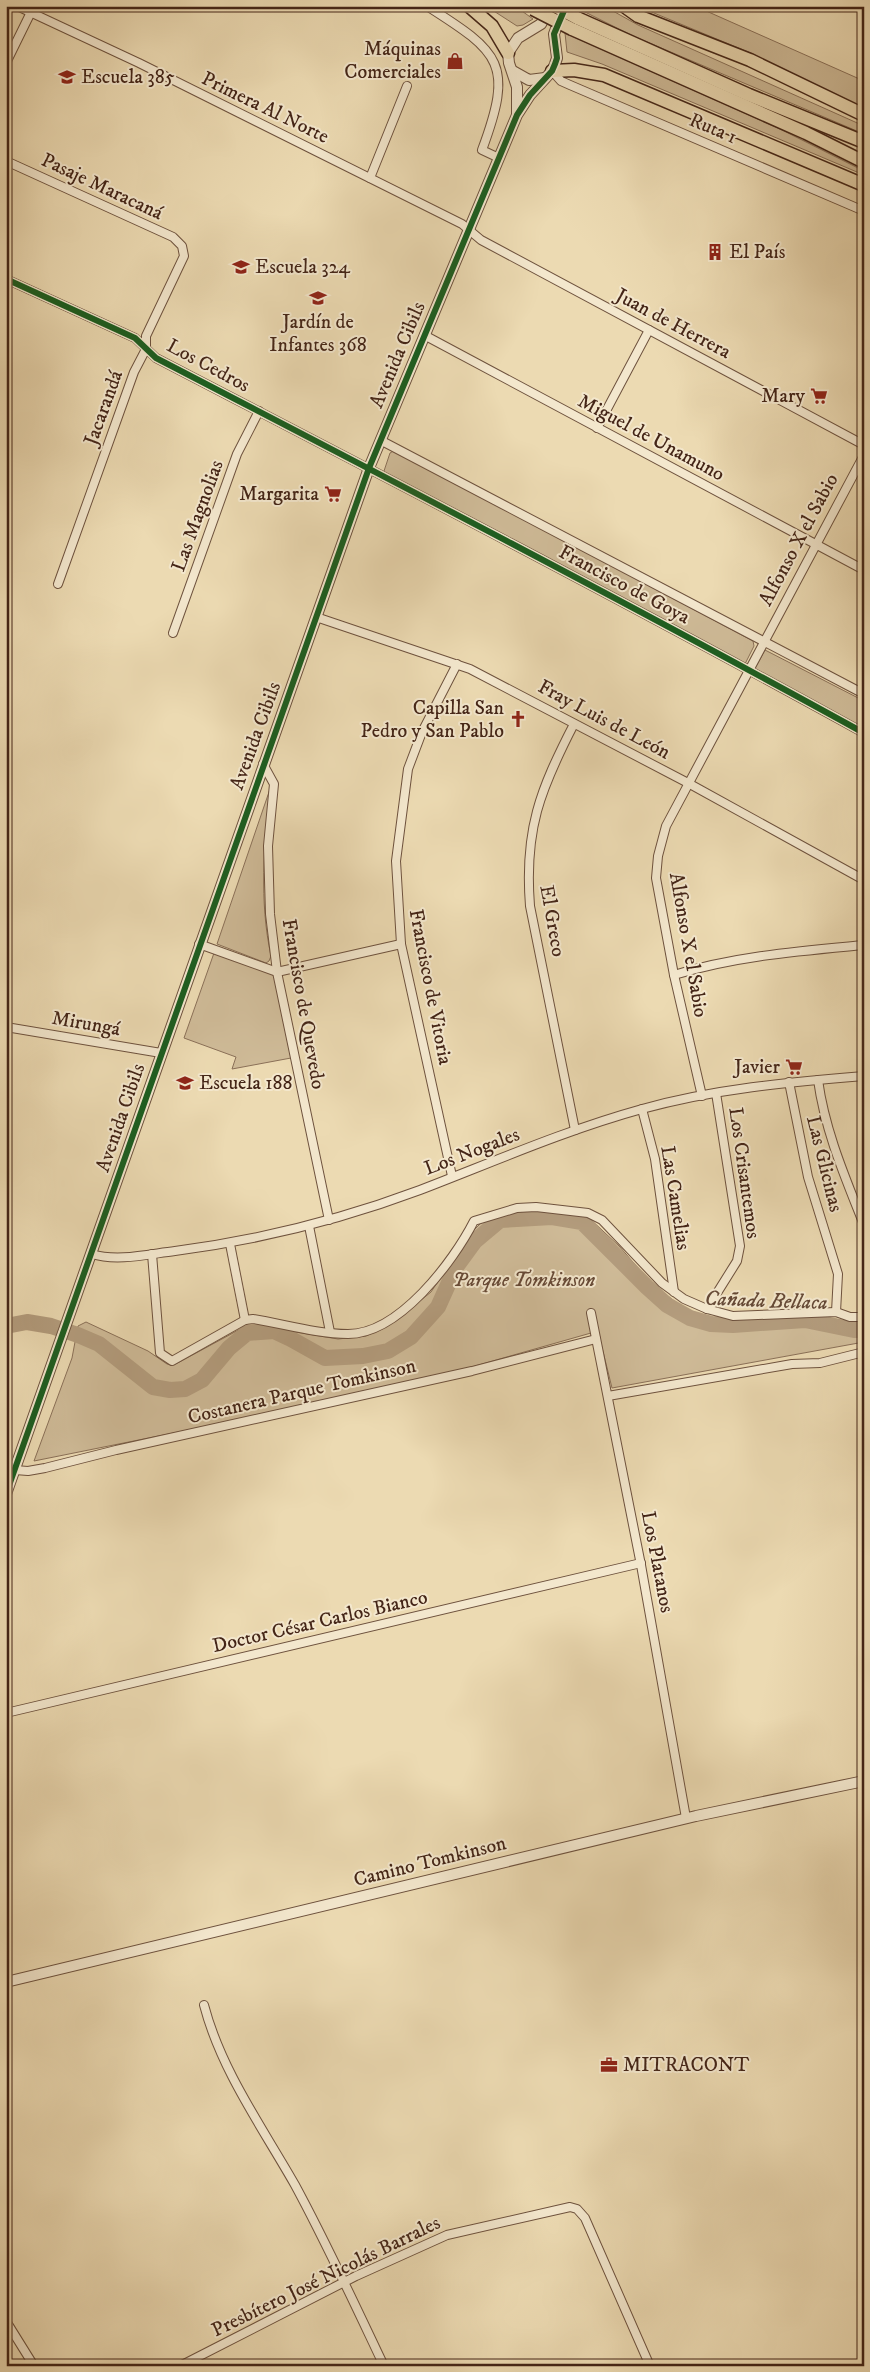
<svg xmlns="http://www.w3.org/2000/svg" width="870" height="2372" viewBox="0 0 870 2372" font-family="'IM FELL DW Pica',serif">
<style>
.green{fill:#cfbb98;stroke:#8a7058}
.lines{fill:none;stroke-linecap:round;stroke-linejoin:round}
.river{stroke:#b39c7d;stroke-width:16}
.minor-casing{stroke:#6e523e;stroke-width:10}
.tertiary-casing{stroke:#6e523e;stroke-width:12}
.trunk-casing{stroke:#442517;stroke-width:15}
.minor{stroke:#f3e7cd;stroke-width:8}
.tertiary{stroke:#f3e7cd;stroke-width:10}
.trunk{stroke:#ecdab2;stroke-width:12}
.trunk-bridge-casing{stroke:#442517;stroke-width:15;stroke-linecap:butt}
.trunk-bridge{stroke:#ecdab2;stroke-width:12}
.cycleway-casing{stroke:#f3e7cd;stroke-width:9}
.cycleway{stroke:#1b5e20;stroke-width:6}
.labels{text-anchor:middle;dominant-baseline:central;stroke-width:4;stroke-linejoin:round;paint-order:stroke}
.poi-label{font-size:20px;fill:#442517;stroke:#f3e7cd;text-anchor:end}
.street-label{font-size:20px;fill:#442517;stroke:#f3e7cd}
.park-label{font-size:20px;font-style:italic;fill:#674a37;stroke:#f3e7cd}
.water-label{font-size:21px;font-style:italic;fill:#654936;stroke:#f3e7cd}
</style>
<rect width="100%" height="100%" fill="#ecdab2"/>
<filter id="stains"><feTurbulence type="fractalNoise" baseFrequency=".004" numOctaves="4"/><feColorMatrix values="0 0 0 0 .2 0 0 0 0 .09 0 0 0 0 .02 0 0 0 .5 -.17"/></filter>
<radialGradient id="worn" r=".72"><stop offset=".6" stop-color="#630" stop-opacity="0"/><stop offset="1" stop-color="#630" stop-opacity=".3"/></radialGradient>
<g class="green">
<path d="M486,6H515L533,19L523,25L517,26Z"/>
<path d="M578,6H604L638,25L864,126V134L633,36L577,8Z"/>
<path d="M637,6H695L864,81V111L822,92L753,54Z"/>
<path d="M565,33L778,128L864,171V175L602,64L567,52Z"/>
<path d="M395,450L753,641L754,646L745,664L386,474L384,471L390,453Z"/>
<path d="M765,650L864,701V730L754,670Z"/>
<path d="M270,789C264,844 259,901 271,956L269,961L266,963L217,944Z"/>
<path d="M214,953L271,973L274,976L291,1058L232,1069L236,1057L184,1038Z"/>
<path d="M519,1210L557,1212L588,1217L619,1246L652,1284L694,1316L715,1321L817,1316L864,1324V1342L612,1388L598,1331L454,1372L318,1404L34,1461L72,1358L78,1326L86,1322L148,1351L167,1364L174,1365L244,1327L260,1326L338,1339L366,1336L395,1321L431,1292L469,1235L482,1222Z"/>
</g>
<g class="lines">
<path class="river" d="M6,1326L27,1322L51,1326L78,1335L99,1344L153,1387L170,1390L185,1389L202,1380L229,1348L247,1333L274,1331L291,1339L325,1358L363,1356L388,1351L411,1337L438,1307L456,1267L475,1241L500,1220L552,1217L582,1222L647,1287L667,1305L690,1318L711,1324L733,1325L805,1320L854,1330H864"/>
<g class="minor-casing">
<g id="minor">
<path d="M17,6L139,63L462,224L481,240L864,445"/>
<path d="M427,6C501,53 514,64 482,150L499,158"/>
<path d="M6,63L34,6"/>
<path d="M552,71L561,81L570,85L864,211"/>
<path d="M6,161L173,237L182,246L184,256L146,336V349L134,372L58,584"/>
<path d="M370,178L407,86"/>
<path d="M6,279L135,338L156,358C393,481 630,604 864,733"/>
<path d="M424,335L864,570"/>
<path d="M597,428L649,330"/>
<path d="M380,440L864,694"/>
<path d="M316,617L470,669L688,783L864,880"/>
<path d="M173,633L237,454L259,411"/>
<path d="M574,724C540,790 524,830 530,906L575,1130"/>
<path d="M263,764L274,784L268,846L270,914L277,972L329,1220"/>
<path d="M199,944L277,972L401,944"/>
<path d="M674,975C735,956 801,951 864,945"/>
<path d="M6,1027L161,1053"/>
<path d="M818,1080C825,1131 845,1177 864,1225"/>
<path d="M789,1082L808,1177L838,1274L836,1312"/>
<path d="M702,1096L674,975L656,878L658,856L666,826L864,455"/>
<path d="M642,1109L655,1159L674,1292"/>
<path d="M452,1176L401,944L396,861L408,769L422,732L457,664"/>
<path d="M309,1226L330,1332"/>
<path d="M230,1244L245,1320"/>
<path d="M92,1254C117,1262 149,1254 175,1251C259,1240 340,1220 420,1190C493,1162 566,1130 642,1109C714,1089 789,1082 864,1076"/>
<path d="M152,1254L160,1353L172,1361L245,1320L253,1319C284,1324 317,1334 348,1334C399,1334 453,1262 474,1221L517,1208L536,1207L588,1213L602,1220L662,1283L684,1299L707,1309L733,1316L836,1312L850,1317H864"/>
<path d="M707,1309L737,1261L740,1246L716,1093"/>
<path d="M591,1313L641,1565L686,1818"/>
<path d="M608,1396L792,1364L820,1363L864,1352"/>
<path d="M15,1470L28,1471L45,1468L116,1450L472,1371L596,1339"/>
<path d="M6,1713L641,1563"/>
<path d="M204,2005C221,2070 262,2127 295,2185C327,2244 355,2305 384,2366"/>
<path d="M6,2321L34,2366"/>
<path d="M180,2366L356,2276L447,2235L570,2207L577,2209L585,2218L650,2366"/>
</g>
</g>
<g class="tertiary-casing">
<g id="tertiary">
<path d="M513,71L529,80L545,78"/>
<path d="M517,114V87L509,63L508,53L518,38L541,24L551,6"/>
<path d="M6,1494L369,468L517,115L530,95L552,71L555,64L557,58L554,34L561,15"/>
<path d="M6,1982L696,1816L864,1781"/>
</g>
</g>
<g class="trunk-casing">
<g id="trunk">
<path d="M469,6L492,26L508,53"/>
<path d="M624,6L638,16L750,60L864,115"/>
<path d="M577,18L749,95L864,142"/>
<path d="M572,29L806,133L864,162"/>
<path d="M552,71L574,70L604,75L864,185"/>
</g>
</g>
<use href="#minor" class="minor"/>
<use href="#tertiary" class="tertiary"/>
<use href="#trunk" class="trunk"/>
<g class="trunk-bridge-casing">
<g id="trunk-bridge">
<path d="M555,6L577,18"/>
<path d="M533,9L572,29"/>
</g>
</g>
<use href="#trunk-bridge" class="trunk-bridge"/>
<g class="cycleway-casing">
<g id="cycleway">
<path d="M6,279L135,338L156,358C393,481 630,604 864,733"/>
<path d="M6,1494L369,468L517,115L530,95L552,71L555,64L557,58L554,34L566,6"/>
</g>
</g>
<use href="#cycleway" class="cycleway"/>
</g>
<defs>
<g id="shop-bare" transform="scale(1.35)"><path d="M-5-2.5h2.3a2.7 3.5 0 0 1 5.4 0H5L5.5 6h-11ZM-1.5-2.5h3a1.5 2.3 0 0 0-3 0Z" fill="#8f2418" stroke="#f3e7cd" stroke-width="2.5" paint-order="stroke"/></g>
<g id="school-bare" transform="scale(1.35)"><path d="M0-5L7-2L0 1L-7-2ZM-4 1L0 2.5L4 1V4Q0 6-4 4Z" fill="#8f2418" stroke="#f3e7cd" stroke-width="2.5" paint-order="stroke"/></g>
<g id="building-bare" transform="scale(1.35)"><path d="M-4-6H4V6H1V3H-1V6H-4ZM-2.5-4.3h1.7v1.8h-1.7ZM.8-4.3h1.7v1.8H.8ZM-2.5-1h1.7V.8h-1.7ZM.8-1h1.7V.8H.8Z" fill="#8f2418" stroke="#f3e7cd" stroke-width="2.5" paint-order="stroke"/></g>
<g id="supermarket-bare" transform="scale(1.35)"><path d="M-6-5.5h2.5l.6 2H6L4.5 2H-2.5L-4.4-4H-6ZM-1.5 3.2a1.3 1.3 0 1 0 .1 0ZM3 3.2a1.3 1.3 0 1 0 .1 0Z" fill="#8f2418" stroke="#f3e7cd" stroke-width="2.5" paint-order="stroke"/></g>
<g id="church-bare" transform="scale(1.35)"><path d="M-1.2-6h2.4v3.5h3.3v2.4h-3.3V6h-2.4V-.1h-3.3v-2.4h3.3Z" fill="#8f2418" stroke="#f3e7cd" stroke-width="2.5" paint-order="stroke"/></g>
<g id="office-bare" transform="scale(1.35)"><path d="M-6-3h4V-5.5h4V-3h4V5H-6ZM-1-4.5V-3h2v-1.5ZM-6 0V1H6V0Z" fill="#8f2418" stroke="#f3e7cd" stroke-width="2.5" paint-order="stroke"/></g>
</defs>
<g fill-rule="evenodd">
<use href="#shop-bare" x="455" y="61"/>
<use href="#school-bare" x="67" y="77"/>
<use href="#building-bare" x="715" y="252"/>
<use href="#school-bare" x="241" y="267"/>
<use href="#school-bare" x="318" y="298"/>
<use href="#supermarket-bare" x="819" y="396"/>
<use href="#supermarket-bare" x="333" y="494"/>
<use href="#church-bare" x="518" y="719"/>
<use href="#supermarket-bare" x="794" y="1067"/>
<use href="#school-bare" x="185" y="1083"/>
<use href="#office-bare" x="609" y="2065"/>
</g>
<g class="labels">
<g class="poi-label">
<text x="441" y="49">Máquinas<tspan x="441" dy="23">Comerciales</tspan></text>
<text x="81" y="77" text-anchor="start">Escuela 385</text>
<text x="729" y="252" text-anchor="start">El País</text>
<text x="255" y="267" text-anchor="start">Escuela 324</text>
<text x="318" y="322" text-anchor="middle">Jardín de<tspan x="318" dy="23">Infantes 368</tspan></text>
<text x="805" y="396">Mary</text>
<text x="319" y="494">Margarita</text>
<text x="504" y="708">Capilla San<tspan x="504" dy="23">Pedro y San Pablo</tspan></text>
<text x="780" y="1067">Javier</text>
<text x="199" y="1083" text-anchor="start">Escuela 188</text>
<text x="623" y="2065" text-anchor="start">MITRACONT</text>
</g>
<g class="street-label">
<text transform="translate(265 108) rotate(26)">Primera Al Norte</text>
<text transform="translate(713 129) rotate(23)">Ruta 1</text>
<text transform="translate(102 187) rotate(25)">Pasaje Maracaná</text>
<text transform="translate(673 324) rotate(28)">Juan de Herrera</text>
<text transform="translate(398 355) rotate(-67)">Avenida Cibils</text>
<text transform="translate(208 366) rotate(28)">Los Cedros</text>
<text transform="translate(104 408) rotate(-70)">Jacarandá</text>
<text transform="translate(651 438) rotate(28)">Miguel de Unamuno</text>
<text transform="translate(198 516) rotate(-70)">Las Magnolias</text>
<text transform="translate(799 540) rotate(-62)">Alfonso X el Sabio</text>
<text transform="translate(624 585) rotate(28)">Francisco de Goya</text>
<text transform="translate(604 720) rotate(28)">Fray Luis de León</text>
<text transform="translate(256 736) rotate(-70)">Avenida Cibils</text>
<text transform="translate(552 921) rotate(80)">El Greco</text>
<text transform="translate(688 945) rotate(80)">Alfonso X el Sabio</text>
<text transform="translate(430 987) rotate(79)">Francisco de Vitoria</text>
<text transform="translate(303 1004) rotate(80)">Francisco de Quevedo</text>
<text transform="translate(86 1024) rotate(10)">Mirungá</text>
<text transform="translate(121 1118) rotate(-71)">Avenida Cibils</text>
<text transform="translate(472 1152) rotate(-21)">Los Nogales</text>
<text transform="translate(824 1164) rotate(76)">Las Glicinas</text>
<text transform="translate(744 1173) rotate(82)">Los Crisantemos</text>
<text transform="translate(675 1198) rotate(81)">Las Camelias</text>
<text transform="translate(302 1392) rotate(-13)">Costanera Parque Tomkinson</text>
<text transform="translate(657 1562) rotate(79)">Los Platanos</text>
<text transform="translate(320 1622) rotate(-13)">Doctor César Carlos Bianco</text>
<text transform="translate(430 1862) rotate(-14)">Camino Tomkinson</text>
<text transform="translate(326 2277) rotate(-26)">Presbítero José Nicolás Barrales</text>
</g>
<g class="park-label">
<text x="524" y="1280">Parque Tomkinson</text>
</g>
<g class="water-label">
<text transform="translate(766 1301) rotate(2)">Cañada Bellaca</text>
</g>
</g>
<rect width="870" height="2372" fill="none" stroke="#ecdab2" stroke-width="25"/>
<rect x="8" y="8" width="855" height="2357" fill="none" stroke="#442517" stroke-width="2.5"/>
<rect x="12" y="12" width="845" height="2347" fill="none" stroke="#442517"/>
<rect width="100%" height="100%" filter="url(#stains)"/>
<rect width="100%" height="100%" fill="url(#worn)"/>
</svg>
